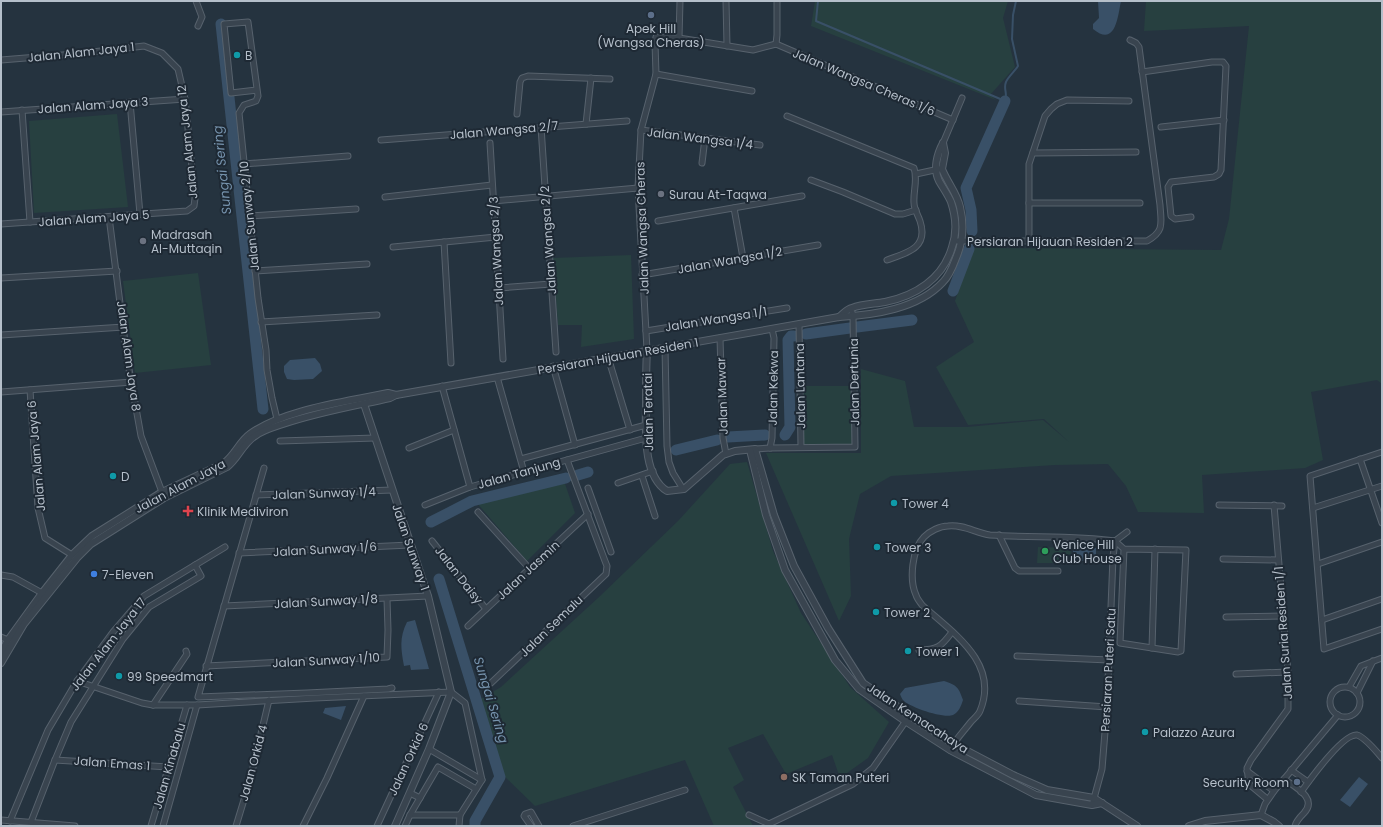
<svg xmlns="http://www.w3.org/2000/svg" width="1383" height="827" viewBox="0 0 1383 827" font-family="Poppins,sans-serif">
<style>
.green{fill:#274040}
.water{fill:#395067}
.lines{fill:none;stroke-linecap:round;stroke-linejoin:round}
.stream{stroke:#395067;stroke-width:2}
.river{stroke:#395067;stroke-width:11}
.minor-casing{stroke:#57626d;stroke-width:7}
.tertiary-casing{stroke:#57626d;stroke-width:8}
.minor{stroke:#39444f;stroke-width:5}
.tertiary{stroke:#39444f;stroke-width:6}
.service-dot{fill:#5c6f8a;stroke:#1e2934;stroke-width:1.5}
.culture-dot{fill:#0f9aa8;stroke:#1e2934;stroke-width:1.5}
.worship-dot{fill:#6b7280;stroke:#1e2934;stroke-width:1.5}
.health-dot{fill:#e0444e;stroke:#1e2934;stroke-width:1.5}
.leisure-dot{fill:#2e9e5b;stroke:#1e2934;stroke-width:1.5}
.shop-dot{fill:#3f7fe0;stroke:#1e2934;stroke-width:1.5}
.education-dot{fill:#8d6e63;stroke:#1e2934;stroke-width:1.5}
.labels{text-anchor:middle;dominant-baseline:central;stroke-width:4;stroke-linejoin:round;paint-order:stroke}
.poi-label{font-size:12px;fill:#b5bfca;stroke:#1e2934;text-anchor:start}
.street-label{font-size:12px;fill:#b5bfca;stroke:#1e2934}
.water-label{font-size:13px;font-style:italic;fill:#7693ad;stroke:#1e2934}
</style>
<rect width="100%" height="100%" fill="#25333f"/>
<g class="green">
<path d="M815,1H1008L1003,18L1015,67L990,95L996,100L811,26Z"/>
<path d="M1146,1H1382V384L1377,380L1311,392L1323,460L1305,468L1202,475L1204,513L1138,512L1126,486L1108,464L1055,465L891,476L860,494L849,539L851,596L839,621L766,453H861V369L905,381L914,427H967L1043,420L1069,442L1044,419L968,425L936,367L974,342L955,301L973,248L1221,250L1229,219L1249,26L1144,31Z"/>
<path d="M117,114L128,207L34,213L29,121Z"/>
<path d="M631,255L634,339L581,347L582,325H558L553,258Z"/>
<path d="M198,273L211,365L135,373L123,281Z"/>
<path d="M802,386H852L853,445H803Z"/>
<path d="M747,462L773,551L801,613L850,687L889,722L868,758L840,778L832,755L786,774L763,734L728,748L744,780L733,787L753,826H714L685,760L535,806L503,775L479,700L501,687L598,598L678,521L730,464Z"/>
<path d="M564,481L575,513L527,561L477,503Z"/>
<path d="M1038,547L1071,548L1070,563H1037Z"/>
</g>
<g class="water">
<path d="M1098,1H1121C1118,15 1116,48 1093,29V24L1099,18Z"/>
<path d="M315,358L320,364L322,371L313,379L294,380L287,379L284,372V366L290,360Z"/>
<path d="M1073,548H1096V557L1086,556V561H1078V555H1073Z"/>
<path d="M415,620L429,669L411,670L410,665L404,666C401,649 399,638 407,622Z"/>
<path d="M944,681C957,685 959,688 963,700C961,706 959,712 953,715C944,719 909,707 903,700C902,699 900,694 900,694L905,688Z"/>
<path d="M346,706L341,720L323,713L325,708Z"/>
<path d="M1359,777L1368,784L1350,807L1340,800Z"/>
</g>
<g class="lines">
<path class="stream" d="M818,1L816,21L1005,101C1008,93 1003,89 1006,82C1008,77 1015,71 1018,66L1012,39L1013,15L1016,1"/>
<g class="river">
<path d="M221,24L263,409"/>
<path d="M972,231L971,210L966,188L1005,101"/>
<path d="M953,291L969,249"/>
<path d="M857,327L912,320"/>
<path d="M806,334L850,328"/>
<path d="M785,435L790,427L788,340L791,336H794"/>
<path d="M728,437L765,435"/>
<path d="M676,450L717,440"/>
<path d="M578,475L588,472"/>
<path d="M431,522L472,501L566,478"/>
<path d="M439,579L500,777L475,821V826"/>
</g>
<g class="minor-casing">
<g id="minor">
<path d="M196,1L202,17L198,26"/>
<path d="M726,1L727,46"/>
<path d="M679,38L680,1"/>
<path d="M776,44L953,120"/>
<path d="M776,44L777,35V1"/>
<path d="M1,60L75,54L144,46L162,53L178,69L185,99L195,198L194,206L187,211L1,224"/>
<path d="M1142,72L1212,62H1223L1226,66L1221,170L1219,174L1214,177L1171,182L1168,187L1171,216L1175,219L1191,217"/>
<path d="M656,74L752,91"/>
<path d="M257,90L231,93L224,24L248,22L258,96L256,101L244,105L239,113L258,298L266,350L267,370L272,398L277,419"/>
<path d="M130,102L140,214"/>
<path d="M22,110L30,222"/>
<path d="M1,112L185,99"/>
<path d="M517,114L520,82L522,78L528,76L610,79"/>
<path d="M787,116L914,168C918,180 913,191 914,203C914,209 918,215 920,221C929,248 907,253 887,260"/>
<path d="M586,124L591,78"/>
<path d="M541,127L556,352"/>
<path d="M1161,127L1224,120"/>
<path d="M641,130L760,145"/>
<path d="M381,140L627,121"/>
<path d="M490,143L503,359"/>
<path d="M943,143L962,98"/>
<path d="M1033,153L1136,152"/>
<path d="M702,163L705,138"/>
<path d="M244,164L348,156"/>
<path d="M916,174L939,169"/>
<path d="M811,180L843,192L895,214H903L916,210"/>
<path d="M385,197L492,185"/>
<path d="M493,201L638,188"/>
<path d="M1029,203H1140"/>
<path d="M734,208L743,258"/>
<path d="M249,216L356,209"/>
<path d="M109,217L127,358L141,436L162,492"/>
<path d="M658,221L802,196"/>
<path d="M957,241H1147C1165,231 1161,223 1160,205L1139,47L1136,43L1130,40"/>
<path d="M1029,241V164L1045,116L1051,109L1057,104L1067,100L1129,101"/>
<path d="M444,242L451,363"/>
<path d="M393,247L496,237"/>
<path d="M255,271L367,264"/>
<path d="M642,275L818,245"/>
<path d="M1,278L117,271"/>
<path d="M499,288L551,284"/>
<path d="M261,322L377,315"/>
<path d="M799,324L801,447"/>
<path d="M646,331L787,308"/>
<path d="M1,335L124,327"/>
<path d="M720,338L723,438L726,454"/>
<path d="M665,348L667,446L669,462L673,473L683,489"/>
<path d="M647,350L638,188L641,130L656,74L655,43L656,37L679,38L753,50L776,44"/>
<path d="M608,357L630,430"/>
<path d="M553,366L575,445"/>
<path d="M497,377L524,472"/>
<path d="M442,386L470,487"/>
<path d="M30,390L38,508L45,538L72,555"/>
<path d="M1,392L132,382"/>
<path d="M280,441L375,438"/>
<path d="M409,448L454,430"/>
<path d="M770,448L772,438L774,338L772,329"/>
<path d="M755,449L770,448L855,447L853,316L852,312"/>
<path d="M1382,452L1310,476L1324,649L1382,629"/>
<path d="M521,459L646,425"/>
<path d="M1360,459L1382,523"/>
<path d="M264,468L198,697L307,693L388,689L392,688"/>
<path d="M642,476L655,516"/>
<path d="M618,483L653,471"/>
<path d="M588,488L611,552"/>
<path d="M256,495L392,490"/>
<path d="M425,505L470,487L646,438"/>
<path d="M1219,505L1282,506"/>
<path d="M1313,508L1382,486"/>
<path d="M478,512L529,568"/>
<path d="M999,535L1015,568L1019,571H1058"/>
<path d="M432,541L486,609"/>
<path d="M1115,541L1124,549L1120,643L1178,652L1181,651L1186,550L1124,549"/>
<path d="M1115,541L1127,532"/>
<path d="M239,553L410,545"/>
<path d="M1223,559L1278,560"/>
<path d="M1318,564L1382,542"/>
<path d="M1,575L13,577L42,593"/>
<path d="M224,606L428,596"/>
<path d="M1226,617L1283,616"/>
<path d="M1322,620L1382,599"/>
<path d="M468,626L588,514"/>
<path d="M1,637L8,640"/>
<path d="M1152,648L1155,549"/>
<path d="M919,650C937,650 941,647 952,632"/>
<path d="M1017,656L1109,660"/>
<path d="M206,666L387,657L388,630L387,599"/>
<path d="M1236,674L1288,672"/>
<path d="M77,681L142,703L153,705H197L315,698L451,692L465,703L482,780L460,815L459,826"/>
<path d="M491,683L606,574L607,566L605,561L567,460"/>
<circle cx="1345" cy="702" r="15"/>
<path d="M1349,687L1361,666L1382,658"/>
<path d="M1357,693L1373,661"/>
<path d="M1019,701L1107,707"/>
<path d="M153,705L187,654L186,651"/>
<path d="M429,749L482,780"/>
<path d="M950,750C955,740 963,732 970,723C973,719 978,716 980,711C1000,663 953,633 922,605C920,602 917,599 916,595C909,580 912,549 924,537C930,531 940,526 948,526C963,524 976,533 990,535C1032,538 1074,535 1115,541"/>
<path d="M55,760L168,767"/>
<path d="M1291,770L1308,782"/>
<path d="M1247,771L1274,791"/>
<path d="M1284,779C1295,787 1318,798 1304,813C1300,817 1296,821 1295,826"/>
<path d="M1301,792C1309,781 1343,733 1357,735C1364,737 1377,752 1382,758"/>
<path d="M410,793L420,798"/>
<path d="M1267,799L1249,784L1247,768L1251,760L1288,709V672L1274,505"/>
<path d="M1093,802L1102,769L1107,707L1113,557L1115,541"/>
<path d="M410,815H460"/>
<path d="M749,815L769,824L853,784L873,768L910,715"/>
<path d="M1261,815L1265,804L1274,791L1338,715"/>
<path d="M1,820L75,826"/>
<path d="M10,821L48,730L77,681L113,632L144,596L225,547"/>
<path d="M31,822L55,760L71,722L123,639L149,607L201,576L195,565"/>
<path d="M151,826L187,705"/>
<path d="M163,826L197,705"/>
<path d="M236,826L250,780L269,700"/>
<path d="M303,826L327,778L364,696"/>
<path d="M377,826L439,692"/>
<path d="M405,826L410,815L438,767L476,789"/>
<path d="M531,826L524,816L525,814L531,812L539,826"/>
<path d="M573,826L685,790"/>
</g>
</g>
<g class="tertiary-casing">
<g id="tertiary">
<path d="M839,317C843,314 847,309 852,308C862,304 874,304 885,302C915,296 943,279 952,247C957,233 956,217 951,202C948,195 943,188 939,181C933,169 937,154 943,143"/>
<path d="M647,350C646,368 646,385 646,403C646,429 642,475 667,491L684,489L723,455L735,451L755,449L774,515L794,566L828,628L863,683L910,715L954,744L1013,775L1047,790L1094,798L1137,826"/>
<path d="M364,404L428,596L451,692L429,749L395,826"/>
<path d="M750,450L766,515L785,570L835,660L859,689L905,721L950,750L1036,795L1092,805L1102,803"/>
<path d="M1,653L8,640L42,593L72,555L92,536L162,492L224,463C235,455 239,442 250,434C284,409 347,402 388,393L396,395"/>
<path d="M1,663L24,624L77,558L91,544L164,498L227,467C238,459 243,443 255,436C263,430 274,427 283,424C318,412 354,406 390,398L396,395L839,317C874,315 918,309 943,282C950,275 953,266 956,258C963,242 964,224 960,207C957,193 947,182 942,169L945,153L943,143"/>
<path d="M1189,826L1205,821L1261,815L1274,822L1279,826"/>
</g>
</g>
<use href="#minor" class="minor"/>
<use href="#tertiary" class="tertiary"/>
</g>
<g class="service-dot">
<circle cx="651" cy="15" r="4"/>
<circle cx="1297" cy="782" r="4"/>
</g>
<g class="culture-dot">
<circle cx="237" cy="55" r="4"/>
<circle cx="113" cy="476" r="4"/>
<circle cx="894" cy="503" r="4"/>
<circle cx="877" cy="547" r="4"/>
<circle cx="876" cy="612" r="4"/>
<circle cx="908" cy="651" r="4"/>
<circle cx="119" cy="676" r="4"/>
<circle cx="1145" cy="732" r="4"/>
</g>
<g class="worship-dot">
<circle cx="661" cy="194" r="4"/>
<circle cx="143" cy="241" r="4"/>
</g>
<path class="health-dot" d="M186 505h4v4h4v4h-4v4h-4v-4h-4v-4h4z"/>
<circle class="leisure-dot" cx="1045" cy="551" r="4"/>
<circle class="shop-dot" cx="94" cy="574" r="4"/>
<circle class="education-dot" cx="784" cy="777" r="4"/>
<g class="labels">
<g class="poi-label">
<text x="651" y="28" text-anchor="middle">Apek Hill<tspan x="651" dy="14">(Wangsa Cheras)</tspan></text>
<text x="245" y="55">B</text>
<text x="669" y="194">Surau At-Taqwa</text>
<text x="151" y="234">Madrasah<tspan x="151" dy="14">Al-Muttaqin</tspan></text>
<text x="121" y="476">D</text>
<text x="902" y="503">Tower 4</text>
<text x="197" y="511">Klinik Mediviron</text>
<text x="1053" y="544">Venice Hill<tspan x="1053" dy="14">Club House</tspan></text>
<text x="885" y="547">Tower 3</text>
<text x="102" y="574">7-Eleven</text>
<text x="884" y="612">Tower 2</text>
<text x="916" y="651">Tower 1</text>
<text x="127" y="676">99 Speedmart</text>
<text x="1153" y="732">Palazzo Azura</text>
<text x="792" y="777">SK Taman Puteri</text>
<text x="1289" y="782" text-anchor="end">Security Room</text>
</g>
<g class="street-label">
<text transform="translate(81 52) rotate(-6)">Jalan Alam Jaya 1</text>
<text transform="translate(864 82) rotate(23)">Jalan Wangsa Cheras 1/6</text>
<text transform="translate(93 105) rotate(-4)">Jalan Alam Jaya 3</text>
<text transform="translate(504 130) rotate(-5)">Jalan Wangsa 2/7</text>
<text transform="translate(700 138) rotate(7)">Jalan Wangsa 1/4</text>
<text transform="translate(187 142) rotate(-96)">Jalan Alam Jaya 12</text>
<text transform="translate(249 216) rotate(-96)">Jalan Sunway 2/10</text>
<text transform="translate(94 218) rotate(-4)">Jalan Alam Jaya 5</text>
<text transform="translate(642 228) rotate(-92)">Jalan Wangsa Cheras</text>
<text transform="translate(548 240) rotate(-94)">Jalan Wangsa 2/2</text>
<text x="1050" y="241">Persiaran Hijauan Residen 2</text>
<text transform="translate(496 251) rotate(-93)">Jalan Wangsa 2/3</text>
<text transform="translate(730 260) rotate(-10)">Jalan Wangsa 1/2</text>
<text transform="translate(716 319) rotate(-9)">Jalan Wangsa 1/1</text>
<text transform="translate(129 356) rotate(82)">Jalan Alam Jaya 8</text>
<text transform="translate(618 356) rotate(-10)">Persiaran Hijauan Residen 1</text>
<text transform="translate(854 382) rotate(-91)">Jalan Dertunia</text>
<text transform="translate(800 386) rotate(-91)">Jalan Lantana</text>
<text transform="translate(773 388) rotate(-89)">Jalan Kekwa</text>
<text transform="translate(722 396) rotate(-92)">Jalan Mawar</text>
<text transform="translate(648 412) rotate(-91)">Jalan Teratai</text>
<text transform="translate(36 456) rotate(-95)">Jalan Alam Jaya 6</text>
<text transform="translate(519 473) rotate(-16)">Jalan Tanjung</text>
<text transform="translate(180 486) rotate(-28)">Jalan Alam Jaya</text>
<text transform="translate(324 493) rotate(-2)">Jalan Sunway 1/4</text>
<text transform="translate(411 547) rotate(71)">Jalan Sunway 1</text>
<text transform="translate(325 549) rotate(-3)">Jalan Sunway 1/6</text>
<text transform="translate(528 570) rotate(-43)">Jalan Jasmin</text>
<text transform="translate(459 575) rotate(52)">Jalan Daisy</text>
<text transform="translate(326 601) rotate(-3)">Jalan Sunway 1/8</text>
<text transform="translate(551 626) rotate(-44)">Jalan Semalu</text>
<text transform="translate(1283 633) rotate(-94)">Jalan Suria Residen 1/1</text>
<text transform="translate(108 644) rotate(-52)">Jalan Alam Jaya 17</text>
<text transform="translate(326 660) rotate(-3)">Jalan Sunway 1/10</text>
<text transform="translate(1108 670) rotate(-87)">Persiaran Puteri Satu</text>
<text transform="translate(918 718) rotate(33)">Jalan Kemacahaya</text>
<text transform="translate(408 759) rotate(-65)">Jalan Orkid 6</text>
<text transform="translate(112 763) rotate(4)">Jalan Emas 1</text>
<text transform="translate(253 763) rotate(-75)">Jalan Orkid 4</text>
<text transform="translate(169 766) rotate(-74)">Jalan Kinabalu</text>
</g>
<g class="water-label">
<text transform="translate(222 170) rotate(-96)">Sungai Sering</text>
<text transform="translate(491 700) rotate(73)">Sungai Sering</text>
</g>
</g>
<rect width="1383" height="827" fill="none" stroke="#b5bfca" stroke-width="4"/>
</svg>
